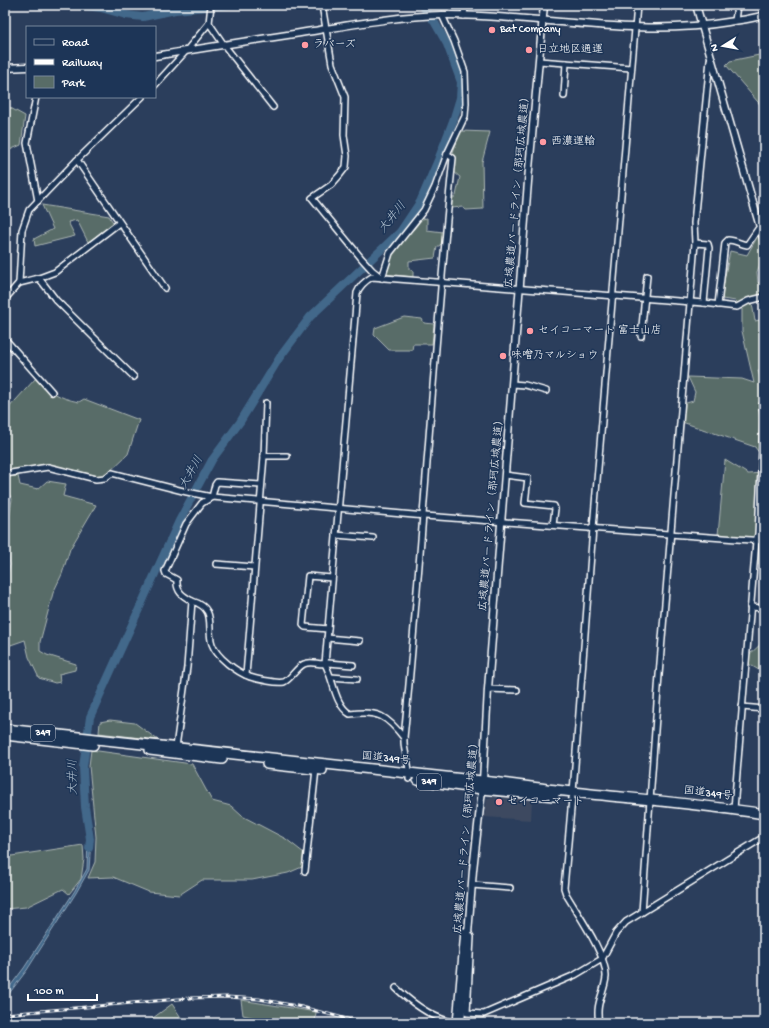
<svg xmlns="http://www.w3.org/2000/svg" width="769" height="1028" viewBox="0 0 769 1028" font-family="'Gochi Hand','Klee One',sans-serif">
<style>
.built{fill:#3c4961}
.green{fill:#586c67;stroke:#acb6b3}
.water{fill:#43688a;stroke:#8ea4b9}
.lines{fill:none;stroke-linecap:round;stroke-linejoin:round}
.river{stroke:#43688a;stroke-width:8}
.minor-casing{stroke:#fff;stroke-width:8}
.tertiary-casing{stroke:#fff;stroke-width:9}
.trunk-casing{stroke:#fff;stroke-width:12}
.minor{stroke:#1d3557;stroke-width:5}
.tertiary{stroke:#1d3557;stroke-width:6}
.trunk{stroke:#1d3557;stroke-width:9}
.rail-casing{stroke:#fff;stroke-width:3}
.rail{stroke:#1d3557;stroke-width:1.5;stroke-dasharray:4.5;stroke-linecap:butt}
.poi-dot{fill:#ff9aa2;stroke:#1d3557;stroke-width:1.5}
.labels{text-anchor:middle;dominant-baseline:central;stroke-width:3;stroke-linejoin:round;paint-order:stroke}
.shield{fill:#1d3557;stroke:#bbc2cd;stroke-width:1}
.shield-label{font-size:10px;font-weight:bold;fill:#fff}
.poi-label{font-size:11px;fill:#fff;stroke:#1d3557;text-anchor:start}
.street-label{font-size:11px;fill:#fff;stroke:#1d3557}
.water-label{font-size:12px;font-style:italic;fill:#b4c3d0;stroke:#1d3557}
</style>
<rect width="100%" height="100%" fill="#2b3e5c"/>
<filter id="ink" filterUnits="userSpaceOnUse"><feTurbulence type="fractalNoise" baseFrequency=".025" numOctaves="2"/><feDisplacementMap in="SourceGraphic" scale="8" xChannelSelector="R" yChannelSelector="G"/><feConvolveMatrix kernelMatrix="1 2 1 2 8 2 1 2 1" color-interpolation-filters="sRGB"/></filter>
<g filter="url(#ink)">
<path class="built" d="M496,794L524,796L532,800L531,820L484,817L487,799Z"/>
<g class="green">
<path d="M759,55H764V109L726,65L730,61Z"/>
<path d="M5,105L25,116L21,145L5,152Z"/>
<path d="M461,131L490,132L482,162L483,209L466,210L463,207L451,208L452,199L456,196L460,177C443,166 456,146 461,131Z"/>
<path d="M42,205L109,216L114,224L88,242L77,220L68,222L75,236L35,246L34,239L53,229Z"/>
<path d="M427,218V230L443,232V243L437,247L435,258L409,261V269L413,271V277L385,274L392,254L410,229H414L422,219Z"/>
<path d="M759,234L764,253L757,272L758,283L764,281V294L751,297L755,321L764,319V370L758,371L764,389V400L759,405L760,436L764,440V460L755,447L682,422L683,404L693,401L695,392L688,377L742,379L754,383L742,331V309L736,301L722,299L723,286L730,251L747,255Z"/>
<path d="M404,317L422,319L424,323L434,324L432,344H413L412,350H389L374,335L375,328Z"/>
<path d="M36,378C51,392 58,398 79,402L84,399L139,420L128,454L106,475L97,476L45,464L5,472V412Z"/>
<path d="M725,460L748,474L764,473V564H756L759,539L718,535Z"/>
<path d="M18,476L20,485L38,489L47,481L66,484L63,496L96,505L70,549L62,574L53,593L40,642V651L47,655L76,664L75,670L59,674L60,682L55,683L39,678L29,657L25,640L5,647V583L10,565L6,539L12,499L5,487V477Z"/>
<path d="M764,628V673L747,663L749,655L763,642Z"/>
<path d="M110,720L135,723L158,740L99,733L100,722Z"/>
<path d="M91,750L192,764L212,801L231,806L242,816L286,839L304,853L302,867L288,873L252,880H202L179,895L149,892L113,877L88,878L95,862L96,837L89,766Z"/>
<path d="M83,845L84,859L81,879L69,894L63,889L26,907L5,909V857Z"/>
<path d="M241,1000L316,1012L315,1023L302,1021L300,1023H287L284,1021L276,1023L243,1015Z"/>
<path d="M172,1004L182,1019L180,1023H152L153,1018Z"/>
</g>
<path class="water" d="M88,838H91L89,870L76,893L27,970L5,999V993L24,968L74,892L87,869Z"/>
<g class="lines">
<g class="river">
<path d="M78,5L101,8L126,15L143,17L175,10L229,5"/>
<path d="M89,848L90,839L85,807L83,767L90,717L179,521L212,460L240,422L280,357L310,317L400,232L420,202L438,160L453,121L460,98L461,82L447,44L435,23L422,5"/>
</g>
<g class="minor-casing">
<g id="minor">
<path d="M322,5L332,64L345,97L344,135L347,156L346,167L339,176L331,185L312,198L362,259L372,270L382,278"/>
<path d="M464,16L465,5"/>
<path d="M735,21L737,5"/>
<path d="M209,23L224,45L273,107"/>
<path d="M539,61L631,68"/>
<path d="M155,85L186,51L209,23L211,5"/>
<path d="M564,96L566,63"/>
<path d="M36,97L27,143L38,201"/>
<path d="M77,160L165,288"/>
<path d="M695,243L708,244L709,248L704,303"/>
<path d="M39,278L56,300L134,377"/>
<path d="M382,278L390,253L424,210L435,187L447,154L465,116L466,103L465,72L454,41L442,15"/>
<path d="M19,283L22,230L29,210L77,160L142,97"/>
<path d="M5,299L19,283L39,278L55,272L119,223"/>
<path d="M718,305L725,243L728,240C735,240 740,244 747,245L758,229H760"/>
<path d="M641,336L647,276"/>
<path d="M5,339L52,392"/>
<path d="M512,384L525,385L546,391"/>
<path d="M264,456H287"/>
<path d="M5,474L48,467L96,479L105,478L112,473L187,492L212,497L425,516L764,541"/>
<path d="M505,475L528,478L525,503L554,506L555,509L553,525"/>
<path d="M336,535L373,538"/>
<path d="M216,564L254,567"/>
<path d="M192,601C183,596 176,592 177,580L166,574L165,571L186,524L202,503L212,497L215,485L217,482L261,485"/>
<path d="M750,607L764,608"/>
<path d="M328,629L305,627L303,625L308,576L332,578"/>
<path d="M327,638L360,641"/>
<path d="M246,675L264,456L266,403"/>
<path d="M331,677L357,679"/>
<path d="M488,689L517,690"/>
<path d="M742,707L764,709"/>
<path d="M404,738C387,716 378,710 350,714C334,704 334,680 325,664L357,293C360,285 365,281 372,277L704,303L737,307L748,301L764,297"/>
<path d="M176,747L187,667L192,601C218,609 206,627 212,644C217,658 237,672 250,677C256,679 262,680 268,681C273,682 279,683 284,682C290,680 297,667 304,664C312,660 320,666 328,663L353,665"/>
<path d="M409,779C411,764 403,754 404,738C423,545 433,351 453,158L447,154"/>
<path d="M573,792L593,528L637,5"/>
<path d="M572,798L564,888L566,894C577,913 607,955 606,977C604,995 595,1002 599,1023"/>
<path d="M734,809L756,541L758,534L763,429L764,416L762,405L764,403"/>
<path d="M305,871L316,769"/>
<path d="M472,885L510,888"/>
<path d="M642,912L659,675L695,243L694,223L710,60"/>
<path d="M468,932L471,937L467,1013L484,1014L575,975L602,959L616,933L626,922L764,837"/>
<path d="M396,988C413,1004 433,1019 456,1023"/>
<path d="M252,1023L253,1021H259L267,1023"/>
<path d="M456,1023L464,931"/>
</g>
</g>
<g class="tertiary-casing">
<g id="tertiary">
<path d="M696,5L764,241"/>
<path d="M155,56C208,47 261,39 313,31C356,24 399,16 442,15C537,14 633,38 728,22C740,20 752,19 764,15"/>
<path d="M5,68L27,67"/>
<path d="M461,1023L473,870L483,781L488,689L529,169L544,5"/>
</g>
</g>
<g class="trunk-casing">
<g id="trunk">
<path d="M5,729C164,746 323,763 482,781C512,784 543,789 573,792C637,799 701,804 764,814"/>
<path d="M5,735L93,745"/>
<path d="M150,750L222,759"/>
<path d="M267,764L322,770"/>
<path d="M418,780L482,789L554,796"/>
</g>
</g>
<use href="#minor" class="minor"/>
<use href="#tertiary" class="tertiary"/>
<use href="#trunk" class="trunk"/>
<g class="rail-casing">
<path id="rail" d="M5,1014L190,998L227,997L259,999L302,1007L362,1023"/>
</g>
<use href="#rail" class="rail"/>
</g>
</g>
<g class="poi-dot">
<circle cx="492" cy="30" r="4"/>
<circle cx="305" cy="45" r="4"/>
<circle cx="529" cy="50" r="4"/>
<circle cx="543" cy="142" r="4"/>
<circle cx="530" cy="331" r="4"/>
<circle cx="503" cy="356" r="4"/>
<circle cx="499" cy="802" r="4"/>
</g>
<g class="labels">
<g class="shield">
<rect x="31" y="725" width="24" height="16" rx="3"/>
<rect x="417" y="774" width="24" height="16" rx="3"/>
</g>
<g class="shield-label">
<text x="43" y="733">349</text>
<text x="429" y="782">349</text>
</g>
<g class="poi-label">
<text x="500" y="30">Bat Company</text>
<text x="313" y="45">ラバーズ</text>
<text x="537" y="50">日立地区通運</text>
<text x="551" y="142">西濃運輸</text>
<text x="538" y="331">セイコーマート 富士山店</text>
<text x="511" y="356">味噌乃マルショウ</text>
<text x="507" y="802">セイコーマート</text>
</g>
<g class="street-label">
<text transform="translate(518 190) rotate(-85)">広域農道バードライン（那珂広域農道）</text>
<text transform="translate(492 513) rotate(-85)">広域農道バードライン（那珂広域農道）</text>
<text transform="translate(386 759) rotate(6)">国道349号</text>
<text transform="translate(708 794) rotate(7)">国道349号</text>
<text transform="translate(467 836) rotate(-85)">広域農道バードライン（那珂広域農道）</text>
</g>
<g class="water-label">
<text transform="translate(393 218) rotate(-51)">大井川</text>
<text transform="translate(192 473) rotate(-61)">大井川</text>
<text transform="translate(74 777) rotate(-91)">大井川</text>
</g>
</g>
<rect width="769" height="1028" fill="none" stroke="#1d3557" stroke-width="20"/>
<rect x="10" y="10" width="749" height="1008" fill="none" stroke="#fff" stroke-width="1.5" filter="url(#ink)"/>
<rect x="26" y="26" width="130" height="72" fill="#1d3557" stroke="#77869a"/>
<rect x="34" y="39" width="20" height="6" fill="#1d3557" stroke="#77869a"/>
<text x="62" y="46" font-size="12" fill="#ffffff">Road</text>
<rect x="34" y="59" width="20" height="6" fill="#ffffff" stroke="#77869a"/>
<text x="62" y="66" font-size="12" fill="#ffffff">Railway</text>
<rect x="34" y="76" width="20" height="12" fill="#586c67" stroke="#77869a"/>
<text x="62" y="86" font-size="12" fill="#ffffff">Park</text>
<g transform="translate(723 46) rotate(259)" stroke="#1d3557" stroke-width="3" paint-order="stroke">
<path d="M0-3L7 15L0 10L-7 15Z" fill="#ffffff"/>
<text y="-6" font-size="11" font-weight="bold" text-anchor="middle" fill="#ffffff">N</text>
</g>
<path d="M28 994v6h69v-6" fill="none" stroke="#ffffff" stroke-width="2"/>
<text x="34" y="994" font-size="12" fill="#ffffff" stroke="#1d3557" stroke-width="3" paint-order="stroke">100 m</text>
</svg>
